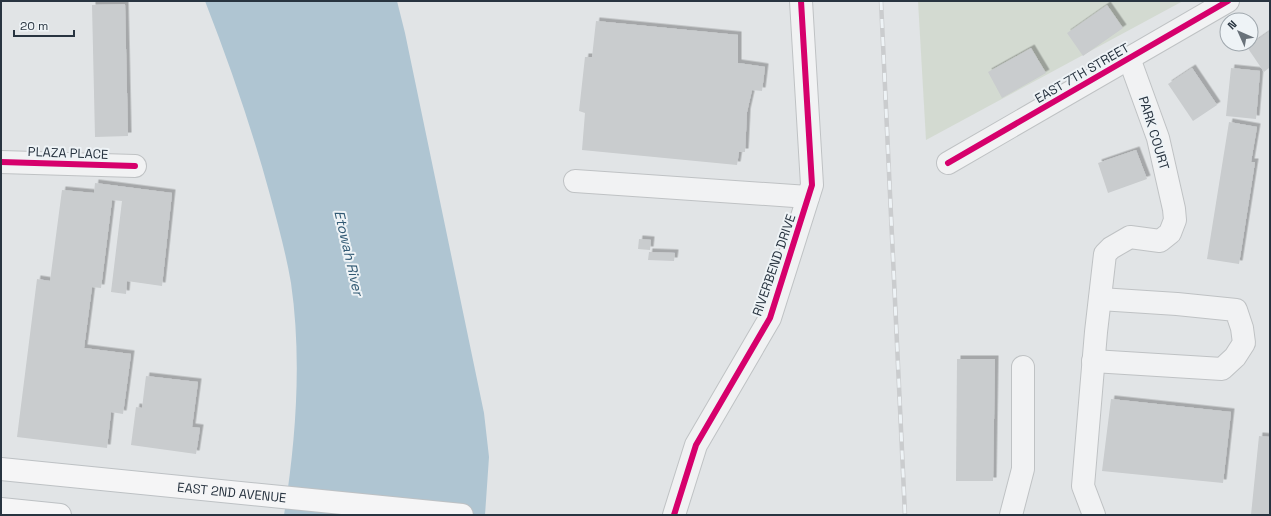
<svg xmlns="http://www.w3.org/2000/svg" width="1271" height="516" viewBox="0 0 1271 516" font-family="'Space Grotesk',sans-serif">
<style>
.green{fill:#d3dad1}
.water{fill:#afc5d2}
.building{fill:#c9ccce;filter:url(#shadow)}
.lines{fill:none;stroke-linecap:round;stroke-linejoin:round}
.minor-casing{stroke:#bfc2c4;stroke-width:24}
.major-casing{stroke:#bdc1c4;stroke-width:24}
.minor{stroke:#f1f2f3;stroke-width:22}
.major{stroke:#f5f5f6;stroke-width:22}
.rail-casing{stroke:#caccce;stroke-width:4.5}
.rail{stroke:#eef3f6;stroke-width:3;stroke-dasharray:9;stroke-linecap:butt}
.cycleway-casing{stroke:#eef3f6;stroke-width:8}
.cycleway{stroke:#d6006c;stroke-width:6}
.labels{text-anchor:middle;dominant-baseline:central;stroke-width:4;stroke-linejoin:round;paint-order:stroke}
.street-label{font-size:13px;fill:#283440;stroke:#eef3f6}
.water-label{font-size:14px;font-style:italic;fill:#325a74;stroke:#eef3f6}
</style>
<defs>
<filter id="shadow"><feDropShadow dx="3.5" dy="-3.5" stdDeviation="0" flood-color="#0004"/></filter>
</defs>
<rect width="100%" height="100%" fill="#e1e4e6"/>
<path class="green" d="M918,1H1183L926,140Z"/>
<path class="water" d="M205,1H397L405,33L484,413L489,457L485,515H284C296,440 302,359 291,283C286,254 278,224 270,195C252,129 230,65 205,1Z"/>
<g class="building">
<path d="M125,4L128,136L95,137L92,5Z"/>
<path d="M1107,5L1123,28L1083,56L1067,33Z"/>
<path d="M596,21L738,35V63L765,67L762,91L752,90L747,112L745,152H739L737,165L582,150L585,113L579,111L585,57H592Z"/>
<path d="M1270,31V67L1264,72L1247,47Z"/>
<path d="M1031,48L1046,73L1002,98L988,72Z"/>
<path d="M1192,68L1217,105L1193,121L1168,84Z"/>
<path d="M1231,68L1260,71L1256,119L1226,116Z"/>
<path d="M1229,122L1257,127L1251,162H1255L1239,264L1207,259Z"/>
<path d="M1136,150L1147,179L1108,193L1098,163Z"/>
<path d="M95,183L172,193L162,286L127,281L126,294L111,292L122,201L112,200L101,288L92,287L84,348L131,354L123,414L111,412L107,448L17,437L37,279L50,281L62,190L94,193Z"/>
<path d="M639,239L651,240L650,250L638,249Z"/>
<path d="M649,252L675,253L674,261L648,260Z"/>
<path d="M957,359H995L993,481H956Z"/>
<path d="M146,376L198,382L192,427L200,428L196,454L131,445L136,407L142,408Z"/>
<path d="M1111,399L1231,412L1223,483L1102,471Z"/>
<path d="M1259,436L1270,437V515H1251Z"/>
</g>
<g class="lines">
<g class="minor-casing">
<g id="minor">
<path d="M1,162L135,166"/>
<path d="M948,163L1228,1"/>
<path d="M575,181L808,197"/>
<path d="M1093,361L1222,369L1235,357L1244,343L1242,328L1236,310L1177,304L1100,299"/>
<path d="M674,515L696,445L770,318L812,185L801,1"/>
<path d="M1011,515L1023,469V367"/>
<path d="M1094,515L1083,486L1096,332L1105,254L1111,248L1130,237L1160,241L1170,233L1175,220L1174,209L1158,138L1129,58"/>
</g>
</g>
<g class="major-casing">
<g id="major">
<path id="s1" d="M1,469L462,515"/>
<path d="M1,509L60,515"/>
</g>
</g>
<use href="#minor" class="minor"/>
<use href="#major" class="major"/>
<g class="rail-casing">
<path id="rail" d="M881,1L905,515"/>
</g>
<use href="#rail" class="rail"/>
<g class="cycleway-casing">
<g id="cycleway">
<path d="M1,162L135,166"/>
<path d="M948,163L1228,1"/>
<path d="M674,515L696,445L770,318L812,185L801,1"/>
</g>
</g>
<use href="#cycleway" class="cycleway"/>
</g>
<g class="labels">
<g class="street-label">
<text transform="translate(1082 73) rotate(-30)">EAST 7TH STREET</text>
<text transform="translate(1154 133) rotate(73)">PARK COURT</text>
<text transform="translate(68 153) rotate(2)">PLAZA PLACE</text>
<text transform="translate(774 265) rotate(-71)">RIVERBEND DRIVE</text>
<text stroke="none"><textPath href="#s1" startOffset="232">EAST 2ND AVENUE</textPath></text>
</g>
<g class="water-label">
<text transform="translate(349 253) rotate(77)">Etowah River</text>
</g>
</g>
<rect width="1271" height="516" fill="none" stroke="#283440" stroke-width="4"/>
<g transform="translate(1239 32) rotate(315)"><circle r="19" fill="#eef3f6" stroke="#9fa7ad"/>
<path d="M0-3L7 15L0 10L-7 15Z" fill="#69727a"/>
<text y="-6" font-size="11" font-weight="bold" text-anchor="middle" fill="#283440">N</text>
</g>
<path d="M14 30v6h60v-6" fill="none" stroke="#283440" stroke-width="2"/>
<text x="20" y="30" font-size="12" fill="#283440" stroke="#eef3f6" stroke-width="3" paint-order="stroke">20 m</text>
</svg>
